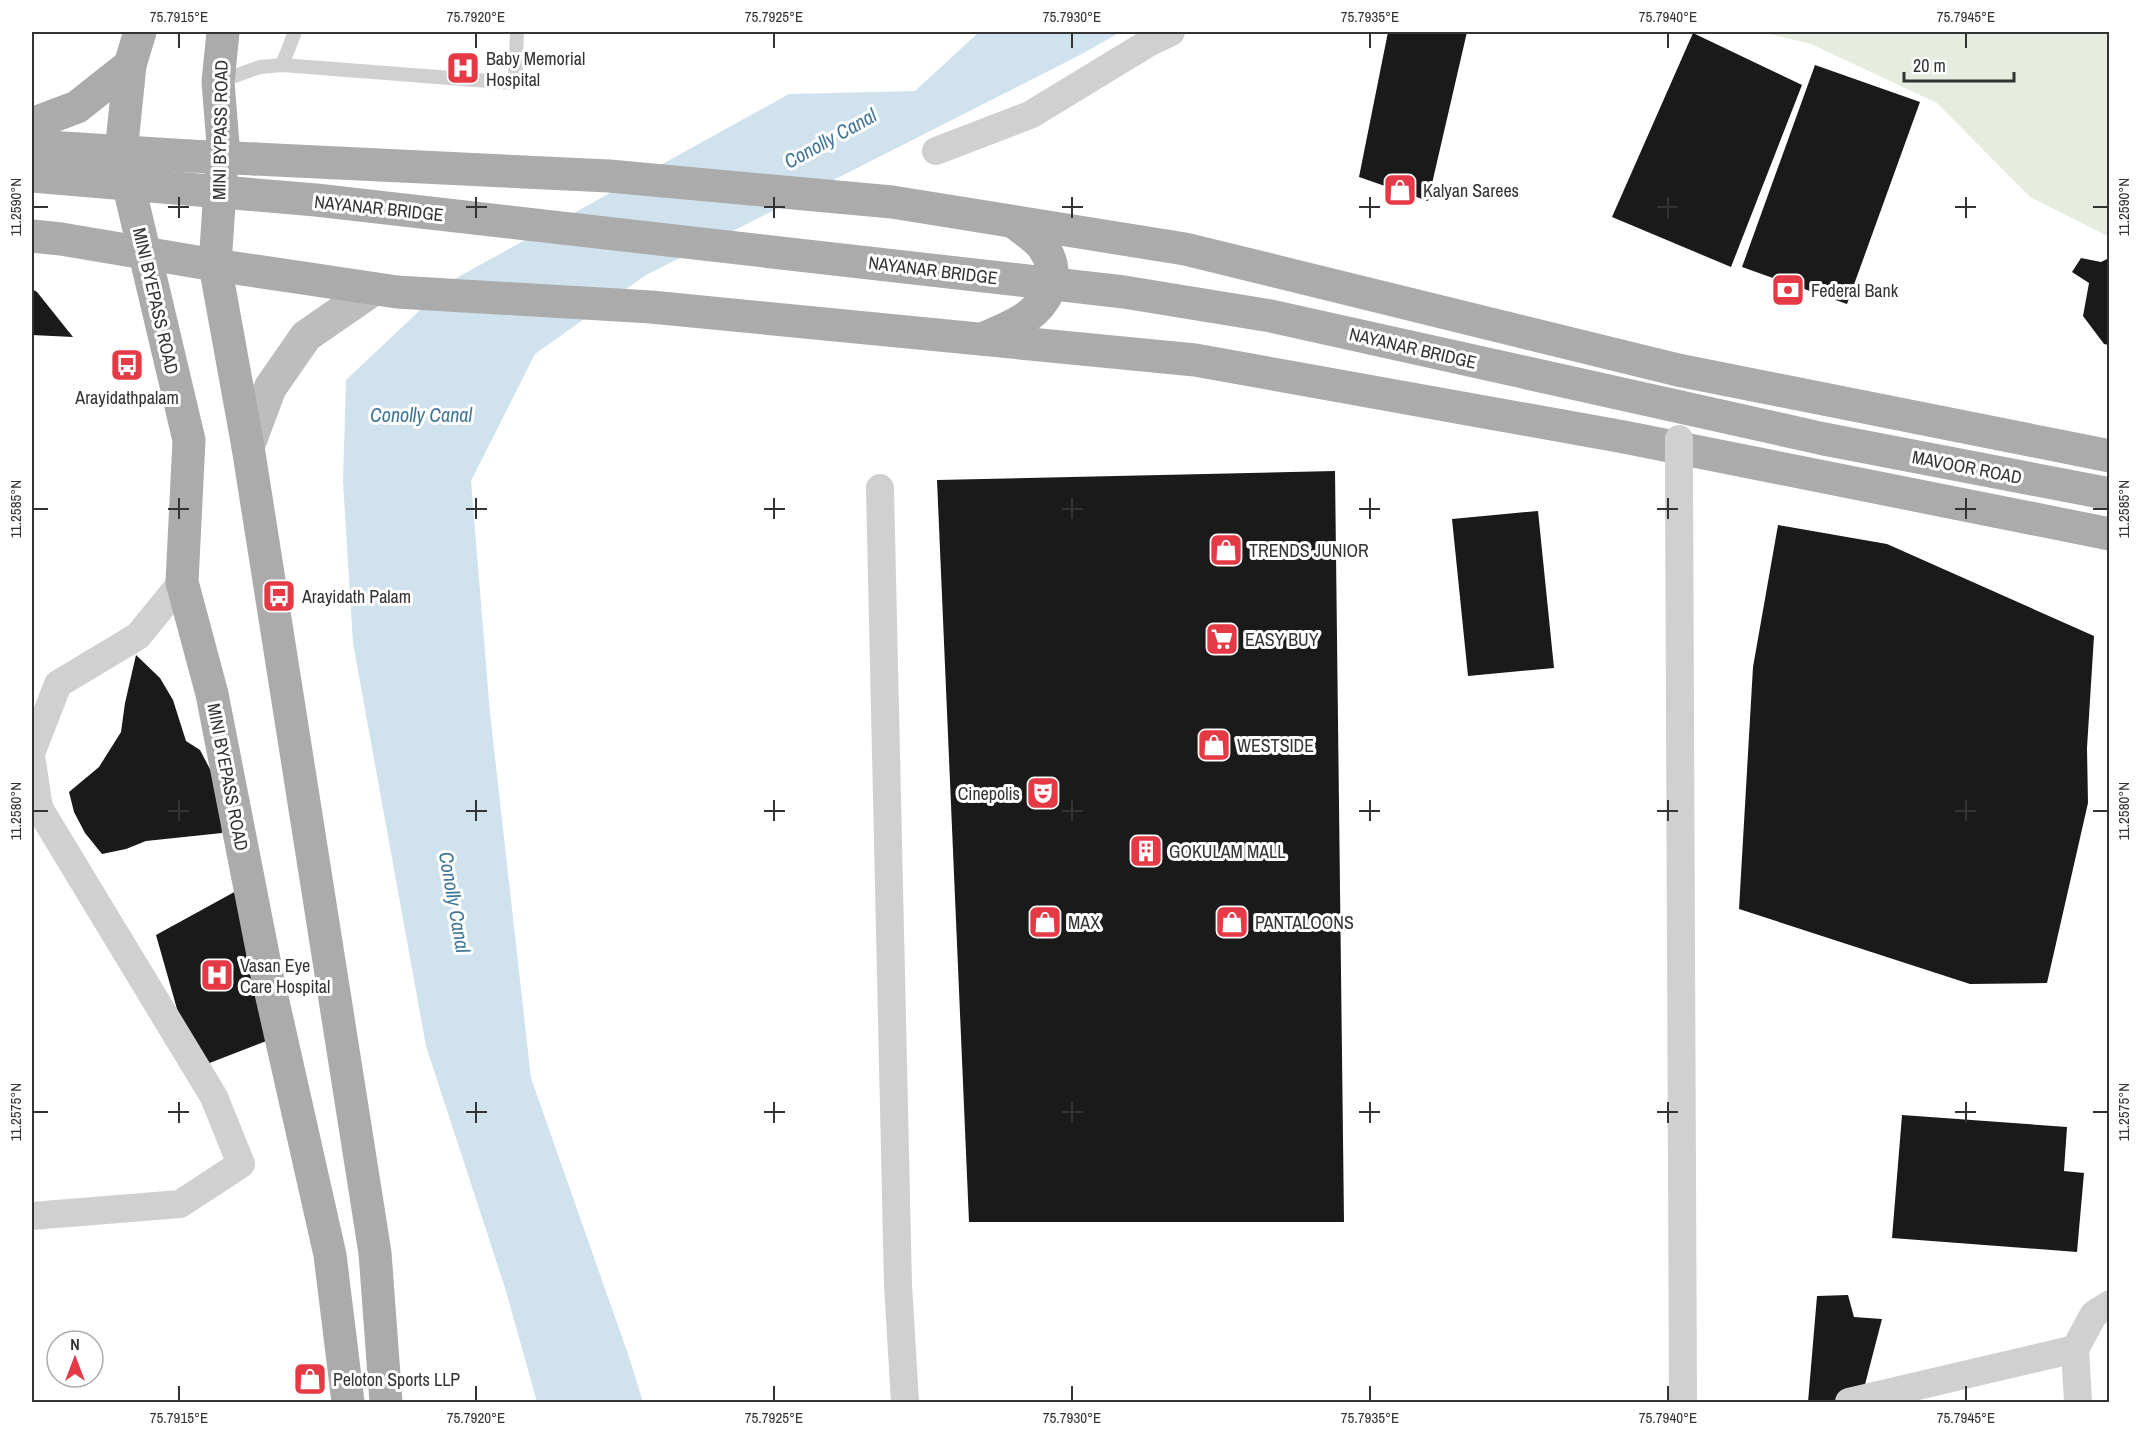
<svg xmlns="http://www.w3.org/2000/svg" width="2141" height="1434" viewBox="0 0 2141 1434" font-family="'Archivo Narrow',sans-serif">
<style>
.green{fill:#e6ecdf}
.water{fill:#cfe2ee}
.building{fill:#1a1a1a}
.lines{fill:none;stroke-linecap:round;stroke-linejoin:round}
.lane{stroke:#d0d0d0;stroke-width:14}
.street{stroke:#d0d0d0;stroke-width:28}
.secondary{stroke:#bdbdbd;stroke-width:33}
.primary{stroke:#ababab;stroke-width:33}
.street-bridge{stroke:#d0d0d0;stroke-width:28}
.primary-bridge{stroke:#ababab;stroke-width:33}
.ticks{fill:none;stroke:#333;stroke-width:2}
.labels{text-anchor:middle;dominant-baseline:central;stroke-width:6;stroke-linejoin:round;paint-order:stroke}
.poi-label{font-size:18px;fill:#333;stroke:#fff;text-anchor:start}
.street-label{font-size:18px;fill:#333;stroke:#fff}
.water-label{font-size:20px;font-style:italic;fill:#3f7597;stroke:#fff}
.neatline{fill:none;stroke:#333;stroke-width:2}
.ticks-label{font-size:15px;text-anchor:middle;fill:#333}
</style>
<rect width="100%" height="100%" fill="#fff"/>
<path class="green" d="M1762,32H2109V237L2030,197L1937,103L1811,44Z"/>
<path class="water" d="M979,32H1121L1078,56L646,275L535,354L471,481L490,713L531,1078L630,1360L643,1402H537L506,1291L426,1046L353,643L343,481L346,380L451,281L789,94L915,91Z"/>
<g class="building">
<path d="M1388,32H1467L1428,201L1359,177Z"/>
<path d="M1693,33L1802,85L1731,267L1612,217Z"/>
<path d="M1815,65L1920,102L1847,304L1742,267Z"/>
<path d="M2081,258L2101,262L2109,258V345L2104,344L2083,316L2089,283L2072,272Z"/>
<path d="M32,289L37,292L73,337L32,335Z"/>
<path d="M1335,471L1344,1222H969L937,480Z"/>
<path d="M1538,511L1554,668L1468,676L1452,519Z"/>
<path d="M1778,525L1887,544L2094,636L2087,748L2088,803L2047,983L1970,984L1739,909L1753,667Z"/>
<path d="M136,655L160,678L173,700L186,741L200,750L211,771L221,802L222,833L146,841L126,849L102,854L85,833L74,812L69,792L99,767L121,732L125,703Z"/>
<path d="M238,890L274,1038L194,1069L156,935Z"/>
<path d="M1902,1115L2067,1127L2064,1171L2084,1173L2077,1252L1892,1238Z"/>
<path d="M1848,1295L1854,1317L1882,1319L1861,1400L1808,1402L1817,1296Z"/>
</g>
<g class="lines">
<g class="lane">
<path d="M282,65L295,32"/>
<path d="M218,82L260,67L282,65L515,83L517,32"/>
</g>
<g class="street">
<path d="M936,151L1030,115L1150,42L1171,32"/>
<path d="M1679,483L1683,1402"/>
<path d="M880,488L898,1285L905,1402"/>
<path d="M32,751L58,684L138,636L182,582"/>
<path d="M32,762L39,808L214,1097L241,1164L180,1204L32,1216"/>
<path d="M1849,1402L2075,1349"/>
<path d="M2078,1402L2075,1349L2094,1314L2110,1304"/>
</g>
<path class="secondary" d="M248,447L270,388L306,336L374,289"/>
<g class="primary">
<path d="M140,32L130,65L121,153L189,440L182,582L212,694L267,975L330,1255L348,1402"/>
<path d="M223,32L218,82L223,144L215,265L248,447L375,1253L386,1402"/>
<path d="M32,124L77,107L130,65"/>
<path d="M32,146L189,156"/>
<path d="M255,159L609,176L892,202L1185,249L1678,370L2110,456"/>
<path d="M32,236L61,239L215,265L397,292L651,307L1195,360L1624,437L2110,534"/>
<path d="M983,339C1010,326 1036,319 1049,290C1054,277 1053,262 1045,250C1039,239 1023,230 1014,222"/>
<path d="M1824,439L2110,494"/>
</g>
<path class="street-bridge" d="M1679,439V483"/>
<g class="primary-bridge">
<path d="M189,156L255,159"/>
<path d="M32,176L316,200L1124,292L1271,316L1824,439"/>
</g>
</g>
<path class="ticks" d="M179,33V48M476,33V48M774,33V48M1072,33V48M1370,33V48M1668,33V48M1966,33V48M179,197V218M476,197V218M774,197V218M1072,197V218M1370,197V218M1668,197V218M1966,197V218M33,207H48M168,207H189M466,207H487M764,207H785M1062,207H1083M1359,207H1380M1657,207H1678M1955,207H1976M2093,207H2108M179,498V519M476,498V519M774,498V519M1072,498V519M1370,498V519M1668,498V519M1966,498V519M33,509H48M168,509H189M466,509H487M764,509H785M1062,509H1083M1359,509H1380M1657,509H1678M1955,509H1976M2093,509H2108M179,800V821M476,800V821M774,800V821M1072,800V821M1370,800V821M1668,800V821M1966,800V821M33,811H48M168,811H189M466,811H487M764,811H785M1062,811H1083M1359,811H1380M1657,811H1678M1955,811H1976M2093,811H2108M179,1102V1123M476,1102V1123M774,1102V1123M1072,1102V1123M1370,1102V1123M1668,1102V1123M1966,1102V1123M33,1112H48M168,1112H189M466,1112H487M764,1112H785M1062,1112H1083M1359,1112H1380M1657,1112H1678M1955,1112H1976M2093,1112H2108M179,1386V1401M476,1386V1401M774,1386V1401M1072,1386V1401M1370,1386V1401M1668,1386V1401M1966,1386V1401"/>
<defs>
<g id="hospital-square" transform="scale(1.725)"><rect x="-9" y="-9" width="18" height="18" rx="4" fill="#e63946" stroke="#fff"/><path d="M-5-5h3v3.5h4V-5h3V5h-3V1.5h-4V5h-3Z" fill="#fff"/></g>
<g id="shop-square" transform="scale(1.725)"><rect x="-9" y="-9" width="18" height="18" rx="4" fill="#e63946" stroke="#fff"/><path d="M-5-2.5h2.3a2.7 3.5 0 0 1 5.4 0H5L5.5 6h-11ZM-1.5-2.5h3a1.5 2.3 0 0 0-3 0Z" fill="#fff"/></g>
<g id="bank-square" transform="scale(1.725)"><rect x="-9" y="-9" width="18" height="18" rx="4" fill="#e63946" stroke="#fff"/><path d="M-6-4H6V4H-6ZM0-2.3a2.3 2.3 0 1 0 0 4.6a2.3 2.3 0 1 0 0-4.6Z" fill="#fff"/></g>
<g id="bus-square" transform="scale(1.725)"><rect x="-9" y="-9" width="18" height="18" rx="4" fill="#e63946" stroke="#fff"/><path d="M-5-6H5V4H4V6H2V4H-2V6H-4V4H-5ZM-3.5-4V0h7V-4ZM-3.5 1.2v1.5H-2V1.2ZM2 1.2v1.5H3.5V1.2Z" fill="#fff"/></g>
<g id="supermarket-square" transform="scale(1.725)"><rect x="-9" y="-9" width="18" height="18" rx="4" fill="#e63946" stroke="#fff"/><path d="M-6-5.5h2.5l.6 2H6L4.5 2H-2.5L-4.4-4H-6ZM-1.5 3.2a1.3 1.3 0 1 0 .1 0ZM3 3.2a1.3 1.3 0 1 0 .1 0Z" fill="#fff"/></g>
<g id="theatre-square" transform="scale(1.725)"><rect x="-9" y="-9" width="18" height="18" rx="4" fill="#e63946" stroke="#fff"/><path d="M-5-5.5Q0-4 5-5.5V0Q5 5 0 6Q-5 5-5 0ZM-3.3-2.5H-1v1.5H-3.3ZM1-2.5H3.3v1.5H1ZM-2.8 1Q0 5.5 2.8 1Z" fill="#fff"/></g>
<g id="building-square" transform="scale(1.725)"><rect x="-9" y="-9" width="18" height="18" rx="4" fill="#e63946" stroke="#fff"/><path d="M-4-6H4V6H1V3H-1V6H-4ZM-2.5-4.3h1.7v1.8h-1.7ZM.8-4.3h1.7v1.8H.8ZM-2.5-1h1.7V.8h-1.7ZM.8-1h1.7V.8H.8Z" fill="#fff"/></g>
</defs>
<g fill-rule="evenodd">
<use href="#hospital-square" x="463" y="68"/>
<use href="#shop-square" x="1400" y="190"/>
<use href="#bank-square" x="1788" y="290"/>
<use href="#bus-square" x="127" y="365"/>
<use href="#shop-square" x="1226" y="550"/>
<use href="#bus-square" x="279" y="596"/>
<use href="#supermarket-square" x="1222" y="639"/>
<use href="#shop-square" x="1214" y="745"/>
<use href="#theatre-square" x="1043" y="793"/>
<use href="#building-square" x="1146" y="851"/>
<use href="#shop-square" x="1045" y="922"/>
<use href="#shop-square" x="1232" y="922"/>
<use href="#hospital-square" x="217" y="975"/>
<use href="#shop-square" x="310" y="1379"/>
</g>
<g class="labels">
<g class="poi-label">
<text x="486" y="58">Baby Memorial<tspan x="486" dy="21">Hospital</tspan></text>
<text x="1423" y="190">Kalyan Sarees</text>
<text x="1811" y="290">Federal Bank</text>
<text x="127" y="397" text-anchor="middle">Arayidathpalam</text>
<text x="1249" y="550">TRENDS JUNIOR</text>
<text x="302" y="596">Arayidath Palam</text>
<text x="1245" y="639">EASY BUY</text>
<text x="1237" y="745">WESTSIDE</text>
<text x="1020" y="793" text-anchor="end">Cinepolis</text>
<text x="1169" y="851">GOKULAM MALL</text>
<text x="1068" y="922">MAX</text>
<text x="1255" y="922">PANTALOONS</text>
<text x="240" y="965">Vasan Eye<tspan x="240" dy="21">Care Hospital</tspan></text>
<text x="333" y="1379">Peloton Sports LLP</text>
</g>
<g class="street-label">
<text transform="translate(220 130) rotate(-89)">MINI BYPASS ROAD</text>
<text transform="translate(379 208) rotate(6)">NAYANAR BRIDGE</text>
<text transform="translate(933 270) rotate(7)">NAYANAR BRIDGE</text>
<text transform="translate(156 301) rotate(77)">MINI BYEPASS ROAD</text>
<text transform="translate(1413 348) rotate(13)">NAYANAR BRIDGE</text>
<text transform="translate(1967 467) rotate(11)">MAVOOR ROAD</text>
<text transform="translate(228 777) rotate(79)">MINI BYEPASS ROAD</text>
</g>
<g class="water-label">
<text transform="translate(830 138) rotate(-29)">Conolly Canal</text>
<text x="421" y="414">Conolly Canal</text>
<text transform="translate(455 902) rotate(80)">Conolly Canal</text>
</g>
</g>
<rect width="2141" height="1434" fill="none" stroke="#ffffff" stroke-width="66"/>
<g transform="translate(75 1359)"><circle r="28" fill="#ffffff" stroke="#adadad" stroke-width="1.5"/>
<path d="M0-4.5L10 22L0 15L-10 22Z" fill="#e63946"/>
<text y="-9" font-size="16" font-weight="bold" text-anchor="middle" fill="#333333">N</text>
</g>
<path d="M1904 72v9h110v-9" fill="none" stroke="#333333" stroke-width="3"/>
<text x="1913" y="72" font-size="18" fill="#333333" stroke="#ffffff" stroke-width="4.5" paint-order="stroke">20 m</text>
<rect x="33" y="33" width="2075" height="1368" class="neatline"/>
<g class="ticks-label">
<text x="179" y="22">75.7915°E</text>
<text x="476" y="22">75.7920°E</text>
<text x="774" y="22">75.7925°E</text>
<text x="1072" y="22">75.7930°E</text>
<text x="1370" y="22">75.7935°E</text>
<text x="1668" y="22">75.7940°E</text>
<text x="1966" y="22">75.7945°E</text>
<text transform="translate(16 207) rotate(-90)" y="5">11.2590°N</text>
<text transform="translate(2124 207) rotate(-90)" y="5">11.2590°N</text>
<text transform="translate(16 509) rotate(-90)" y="5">11.2585°N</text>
<text transform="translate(2124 509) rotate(-90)" y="5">11.2585°N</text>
<text transform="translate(16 811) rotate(-90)" y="5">11.2580°N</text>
<text transform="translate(2124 811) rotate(-90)" y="5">11.2580°N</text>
<text transform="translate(16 1112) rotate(-90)" y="5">11.2575°N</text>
<text transform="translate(2124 1112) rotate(-90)" y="5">11.2575°N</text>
<text x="179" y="1423">75.7915°E</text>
<text x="476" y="1423">75.7920°E</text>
<text x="774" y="1423">75.7925°E</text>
<text x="1072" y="1423">75.7930°E</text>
<text x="1370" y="1423">75.7935°E</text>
<text x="1668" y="1423">75.7940°E</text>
<text x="1966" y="1423">75.7945°E</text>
</g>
</svg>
